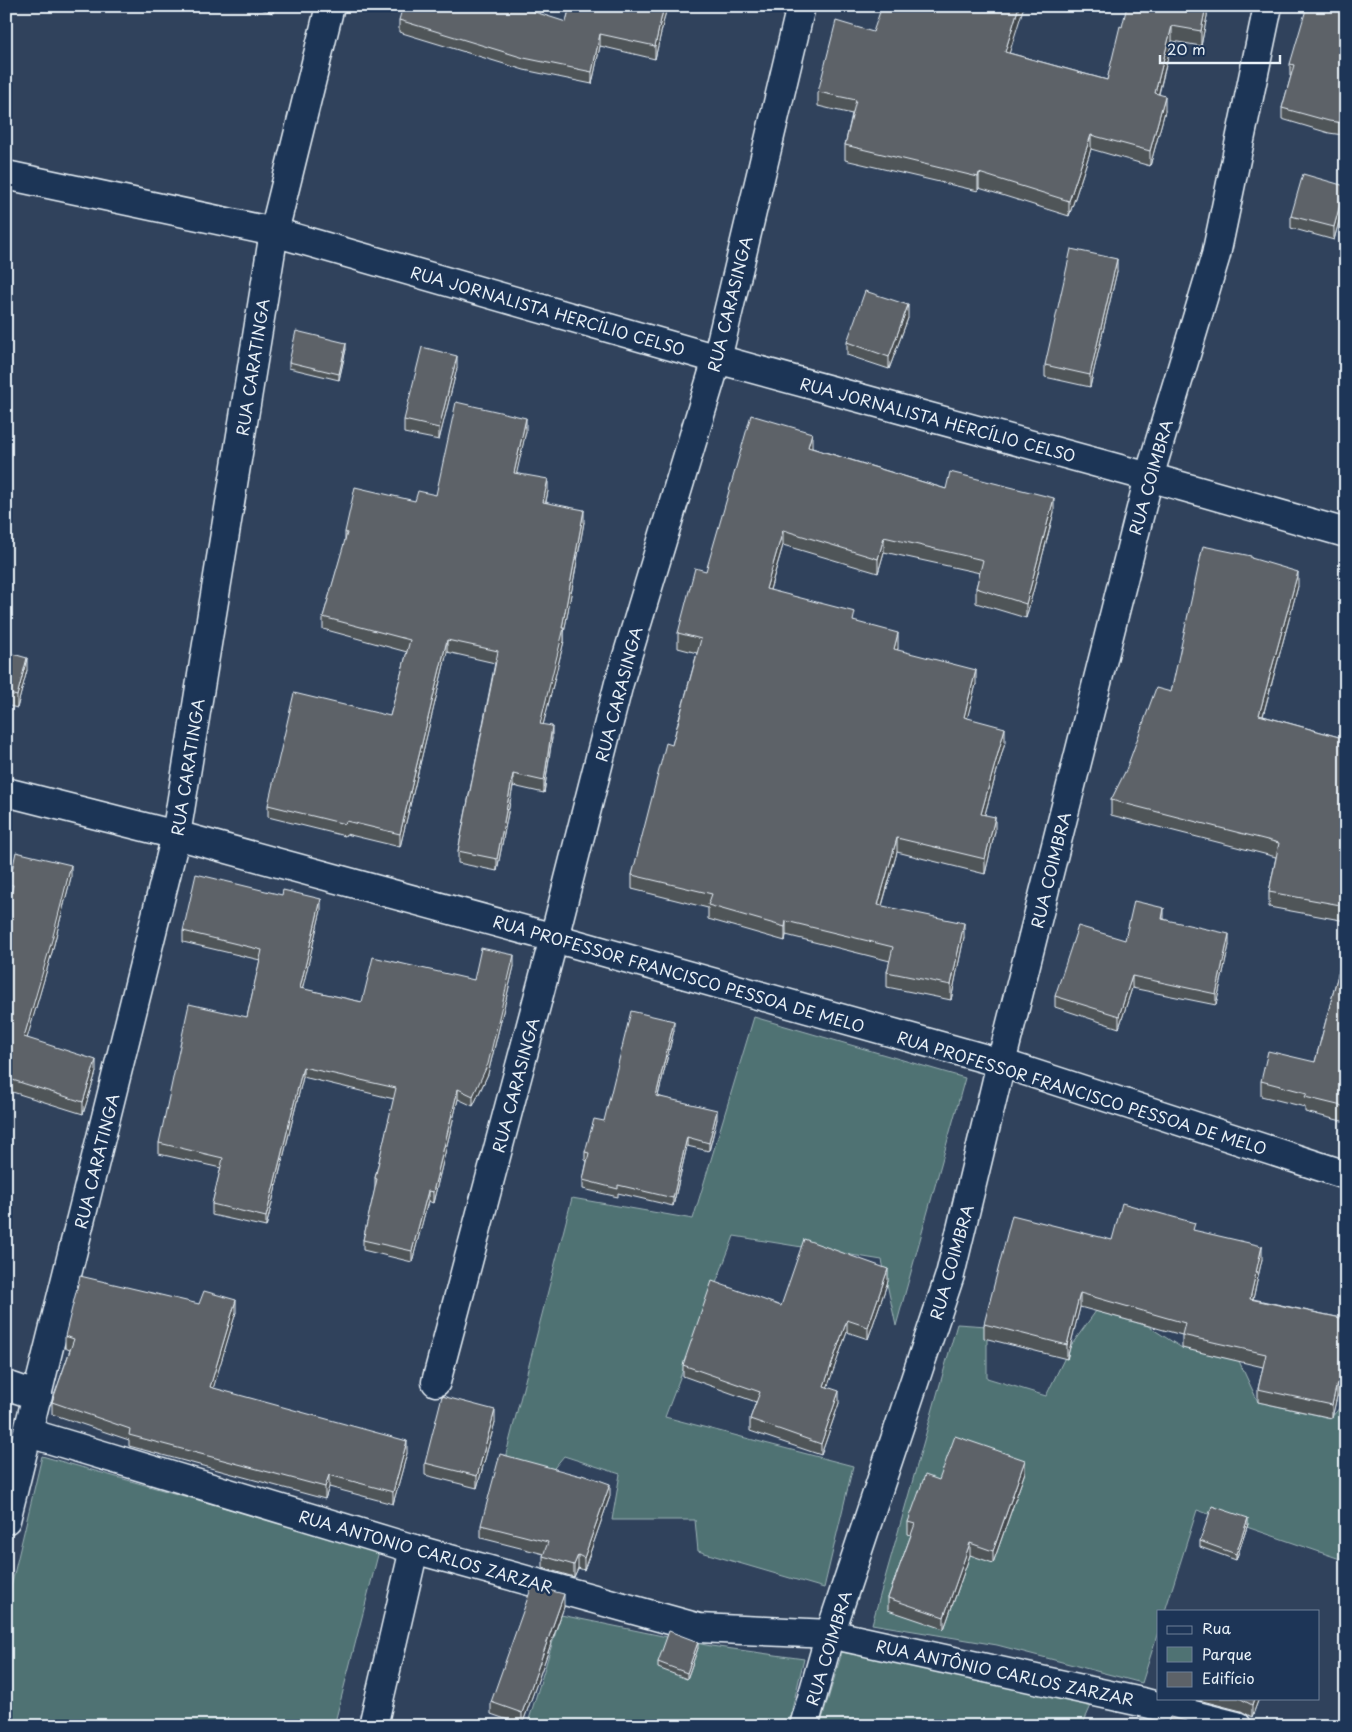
<svg xmlns="http://www.w3.org/2000/svg" width="1352" height="1732" viewBox="0 0 1352 1732" font-family="'Playpen Sans',sans-serif">
<style>
.green{fill:#4f7273;stroke:#9cb2b6}
.lines{fill:none;stroke-linecap:round;stroke-linejoin:round}
.minor-casing{stroke:#e8f1f8;stroke-width:31}
.minor{stroke:#1d3557;stroke-width:28}
.wall{fill:#505459;stroke:#e8f1f8}
.shaded-wall{fill:#414549;stroke:#e8f1f8}
.building{fill:#5d6268;stroke:#e8f1f8}
.labels{text-anchor:middle;dominant-baseline:central;stroke-width:5;stroke-linejoin:round;paint-order:stroke}
.street-label{font-size:16px;fill:#e8f1f8;stroke:#1d3557}
</style>
<rect width="100%" height="100%" fill="#30425c"/>
<filter id="ink" filterUnits="userSpaceOnUse"><feTurbulence type="fractalNoise" baseFrequency=".02" numOctaves="2"/><feDisplacementMap in="SourceGraphic" scale="10" xChannelSelector="R" yChannelSelector="G"/><feConvolveMatrix kernelMatrix="1 2 1 2 8 2 1 2 1" color-interpolation-filters="sRGB"/></filter>
<g filter="url(#ink)">
<g class="green">
<path d="M754,1017L965,1078L896,1326L882,1260L734,1236L665,1417L853,1466L824,1588L698,1551L695,1520H612L620,1474L564,1456L545,1479L505,1458L572,1198L693,1219Z"/>
<path d="M1096,1311L1148,1326L1182,1348L1239,1361L1258,1402L1331,1418L1346,1400V1561L1197,1510L1165,1611H1158V1632L1142,1683L997,1645L872,1624L957,1324L987,1326V1378L1046,1396L1070,1347Z"/>
<path d="M42,1456L379,1551L334,1726H6V1608Z"/>
<path d="M561,1615L711,1646L804,1659L788,1726H527Z"/>
<path d="M842,1652L1093,1701L1082,1726H820Z"/>
</g>
<g class="lines">
<g class="minor-casing">
<g id="minor">
<path d="M6,175L274,232L717,359L1149,477L1346,533"/>
<path d="M6,792L176,835L554,938L1001,1063L1346,1175"/>
<path d="M436,1382L554,938L619,683L717,359L801,6"/>
<path d="M6,1385L38,1396"/>
<path d="M29,1433L414,1549L699,1628L830,1634L1146,1703L1237,1726"/>
<path d="M6,1520L176,835L274,232L330,6"/>
<path d="M373,1726L414,1549"/>
<path d="M804,1726L830,1634L950,1275L1001,1063L1149,477L1216,255L1268,6"/>
</g>
</g>
<use href="#minor" class="minor"/>
</g>
<g class="wall">
<path d="M252,6H275L273,13Z"/>
<path d="M570,6H667L655,59L600,46L592,84L524,70L399,32V20L566,22Z"/>
<path d="M1207,6V16L1201,46L1172,41L1159,94L1165,111L1150,166L1091,149L1069,216L979,188L978,191L845,160V145L852,114L818,106V92L873,32L1009,53L1107,80L1122,27Z"/>
<path d="M1346,6L1343,135L1329,133L1282,119V108L1291,76H1290V64Z"/>
<path d="M1345,198L1334,240L1291,228V216Z"/>
<path d="M1117,271L1090,387L1045,377V365Z"/>
<path d="M908,318L889,369L847,355V342Z"/>
<path d="M346,349L339,380L289,368V362Z"/>
<path d="M457,368L439,440L404,433V420Z"/>
<path d="M526,431L516,474L548,491L546,502L584,522L564,633V641L543,725L552,738L544,793L513,786L497,871L458,863V851L495,663L447,652L400,847L346,834L345,836L268,817V805L390,716L407,652L323,629V617L345,542V532L415,501L436,495Z"/>
<path d="M812,448L946,489L1054,512L1026,618L976,603V588L980,573L884,552L878,573L783,545L770,590L855,622L898,648L897,650L976,684L967,718L1005,742L985,814L995,831L985,874L897,852L882,906L964,937L951,1000L887,987V972L890,961L786,935L785,941L708,919V908L632,889V875L672,745L697,653L678,648V633L706,571Z"/>
<path d="M1251,558L1298,586L1263,716L1339,737L1346,714V921L1269,907V892L1276,857L1111,815V800L1171,692Z"/>
<path d="M6,652L27,670L17,708L6,705Z"/>
<path d="M71,877L52,952L27,1038L96,1072L83,1114L6,1090V913L10,897L9,896V884Z"/>
<path d="M321,910L302,989L362,1002L474,980L514,966L488,1074L473,1106L458,1099L433,1203L428,1201L412,1262L363,1250V1240L375,1189V1178L394,1099L303,1077L266,1227L212,1215V1204L221,1168L159,1154V1143L247,1017L260,960L183,942V931Z"/>
<path d="M1164,919L1229,945L1216,1005L1132,988L1119,1028L1055,1007V996L1125,940Z"/>
<path d="M1346,944V1122L1305,1112V1107L1261,1096V1081L1315,1062Z"/>
<path d="M674,1030L658,1096L717,1119L709,1151L687,1146L673,1206L618,1193V1197L583,1189V1180L587,1161L585,1160V1152L604,1121Z"/>
<path d="M1195,1231L1262,1259L1253,1299L1346,1319V1397L1337,1396L1332,1418L1258,1402V1389L1263,1367L1182,1348V1335L1080,1307L1067,1359L984,1338V1324L1112,1240Z"/>
<path d="M888,1281L868,1339L847,1332L827,1387L839,1403L821,1455L750,1431V1419L756,1402L683,1376V1365L781,1306Z"/>
<path d="M199,1304L236,1312L213,1388L407,1453L393,1504L329,1487L325,1499L129,1446V1440L52,1414V1402L70,1350L65,1348V1336Z"/>
<path d="M495,1422L477,1488L425,1475V1463Z"/>
<path d="M1025,1472L993,1563L970,1555L944,1629L888,1610V1598L911,1535L908,1534V1522L939,1480Z"/>
<path d="M610,1496L584,1570L578,1568L574,1577L543,1568V1556L544,1554L481,1538V1525Z"/>
<path d="M1248,1524L1236,1560L1200,1547V1541Z"/>
<path d="M564,1607L522,1725L491,1714V1702Z"/>
<path d="M698,1648L687,1679L658,1668V1662Z"/>
<path d="M1191,1698H1259L1252,1717L1241,1711Z"/>
</g>
<g class="shaded-wall">
<path d="M273,6H275L273,13Z"/>
<path d="M664,6H667L655,59V46Z"/>
<path d="M1019,6H1024L1005,67V52Z"/>
<path d="M1206,6H1207V16L1201,46V31Z"/>
<path d="M1172,26V41L1155,108V93Z"/>
<path d="M600,34V46L592,84V72Z"/>
<path d="M1165,96V111L1150,166V151Z"/>
<path d="M1346,115V127L1343,135V123Z"/>
<path d="M1091,135V149L1069,216V201Z"/>
<path d="M979,173V188L978,191V177Z"/>
<path d="M1345,186V198L1334,240V227Z"/>
<path d="M1117,259V271L1090,387V375Z"/>
<path d="M908,305V318L889,369V357Z"/>
<path d="M346,343V349L339,380V374Z"/>
<path d="M457,356V368L439,440V428Z"/>
<path d="M526,418V431L514,485V473Z"/>
<path d="M812,433V448L808,461V447Z"/>
<path d="M548,479V491L543,514V502Z"/>
<path d="M1054,498V512L1026,618V604Z"/>
<path d="M584,510V522L564,633V641L540,737V724L562,628Z"/>
<path d="M783,530V545L766,603V589Z"/>
<path d="M884,537V552L878,573V559Z"/>
<path d="M1298,572V586L1259,730V715Z"/>
<path d="M898,633V648L894,664V649Z"/>
<path d="M447,640V652L400,847V834Z"/>
<path d="M27,658V670L17,708V696Z"/>
<path d="M976,670V684L964,731V717Z"/>
<path d="M552,726V738L544,793V781Z"/>
<path d="M1005,728V742L981,828V814Z"/>
<path d="M513,774V786L497,871V859Z"/>
<path d="M995,817V831L985,874V859Z"/>
<path d="M897,838V852L878,919V905Z"/>
<path d="M71,865V877L52,952L24,1049V1037Z"/>
<path d="M321,899V910L300,999V988Z"/>
<path d="M1164,908V919H1162Z"/>
<path d="M786,921V935L785,941V927Z"/>
<path d="M964,923V937L951,1000V985Z"/>
<path d="M1229,934V945L1216,1005V994Z"/>
<path d="M514,955V966L488,1074L473,1106V1096Z"/>
<path d="M1132,976V988L1119,1028V1016Z"/>
<path d="M674,1021V1030L656,1104V1096Z"/>
<path d="M96,1060V1072L83,1114V1102Z"/>
<path d="M303,1067V1077L266,1227V1217Z"/>
<path d="M458,1089V1099L433,1203V1192Z"/>
<path d="M717,1110V1119L709,1151V1143Z"/>
<path d="M687,1137V1146L673,1206V1198Z"/>
<path d="M428,1191V1201L412,1262V1251Z"/>
<path d="M1262,1246V1259L1250,1312V1299Z"/>
<path d="M888,1269V1281L868,1339V1327Z"/>
<path d="M1080,1293V1307L1067,1359V1345Z"/>
<path d="M236,1300V1312L210,1399V1387Z"/>
<path d="M847,1320V1332L824,1397V1386Z"/>
<path d="M1337,1383V1396L1332,1418V1405Z"/>
<path d="M839,1391V1403L821,1455V1444Z"/>
<path d="M495,1410V1422L477,1488V1476Z"/>
<path d="M407,1441V1453L393,1504V1492Z"/>
<path d="M1025,1460V1472L993,1563V1551Z"/>
<path d="M329,1475V1487L325,1499V1487Z"/>
<path d="M610,1484V1496L584,1570V1558Z"/>
<path d="M1248,1518V1524L1236,1560V1554Z"/>
<path d="M970,1543V1555L944,1629V1617Z"/>
<path d="M578,1555V1568L574,1577V1565Z"/>
<path d="M564,1594V1607L522,1725V1713Z"/>
<path d="M698,1642V1648L687,1679V1673Z"/>
<path d="M1254,1698H1259L1252,1717V1705Z"/>
</g>
<g class="building">
<path d="M403,6H516L566,22L570,6H664L655,46L600,34L592,72L524,58L399,20Z"/>
<path d="M882,6H1019L1005,52L1107,80L1120,26L1122,27L1127,6H1206L1201,31L1172,26L1155,93L1165,96L1150,151L1091,135L1069,201L979,173L978,177L845,145L856,100L818,92L836,21L873,32Z"/>
<path d="M1307,6H1346V115L1343,123L1329,121L1282,108L1294,65L1290,64Z"/>
<path d="M1303,174L1345,186L1334,227L1291,216Z"/>
<path d="M1071,249L1117,259L1090,375L1045,365Z"/>
<path d="M865,291L908,305L889,357L847,342Z"/>
<path d="M296,331L346,343L339,374L289,362Z"/>
<path d="M422,347L457,356L439,428L404,420Z"/>
<path d="M456,402L526,418L514,473L548,479L543,502L584,510L562,628H564L540,724L552,726L544,781L513,774L497,859L458,851L498,651L447,640L400,834L346,821L345,824L268,805L294,693L390,716L410,640L323,617L347,533L345,532L355,487L415,501L418,491L436,495Z"/>
<path d="M751,415L812,433L808,447L946,489L950,472L1054,498L1026,604L976,588L983,560L884,537L878,559L783,530L766,589L855,612L853,621L898,633L894,649L976,670L964,717L1005,728L981,814L995,817L985,859L897,838L878,905L964,923L951,985L887,972L893,947L786,921L785,927L708,905L712,894L632,875L666,743L672,745L701,639L678,633L695,568L706,571Z"/>
<path d="M1203,546L1251,556V558L1298,572L1259,715L1339,737L1346,714V906L1269,892L1279,843L1111,800L1126,770L1156,688L1171,692Z"/>
<path d="M6,652L27,658L17,696L6,693Z"/>
<path d="M16,852L71,865L52,940L24,1037L96,1060L83,1102L6,1078V913L13,885L9,884Z"/>
<path d="M196,874L282,895L283,890L321,899L300,988L362,1002L373,957L474,980L481,948L514,955L488,1064L473,1096L458,1089L433,1192L428,1191L412,1251L363,1240L377,1179L375,1178L396,1088L303,1067L266,1217L212,1204L223,1158L159,1143L189,1004L247,1017L262,950L183,931Z"/>
<path d="M1134,901L1164,908L1162,919L1229,934L1216,994L1132,976L1119,1016L1055,996L1078,926L1125,940Z"/>
<path d="M1346,944V1107L1305,1097L1307,1093L1261,1081L1268,1051L1315,1062Z"/>
<path d="M631,1011L674,1021L656,1096L717,1110L709,1143L687,1137L673,1198L618,1185V1189L583,1180L589,1153L585,1152L594,1119L604,1121Z"/>
<path d="M1122,1203L1195,1223L1193,1230L1262,1246L1250,1299L1346,1319V1384L1337,1383L1332,1405L1258,1389L1266,1354L1182,1335L1185,1323L1080,1293L1067,1345L984,1324L1012,1215L1112,1240Z"/>
<path d="M804,1239L888,1269L868,1327L847,1320L824,1386L839,1391L821,1444L750,1419L760,1392L683,1365L712,1281L781,1306Z"/>
<path d="M80,1276L199,1304L204,1291L236,1300L210,1387L407,1441L393,1492L329,1475L325,1487L129,1435L130,1429L52,1402L74,1339L65,1336Z"/>
<path d="M442,1396L495,1410L477,1476L425,1463Z"/>
<path d="M955,1436L1025,1460L993,1551L970,1543L944,1617L888,1598L915,1524L908,1522L925,1475L939,1480Z"/>
<path d="M500,1454L581,1476L582,1474L610,1484L584,1558L578,1555L574,1565L543,1556L548,1542L481,1525Z"/>
<path d="M1212,1506L1248,1518L1236,1554L1200,1541Z"/>
<path d="M532,1586L564,1594L522,1713L491,1702Z"/>
<path d="M669,1631L698,1642L687,1673L658,1662Z"/>
<path d="M1239,1698H1254L1252,1705Z"/>
<path d="M1170,1717L1206,1726H1166Z"/>
</g>
</g>
<g class="labels">
<g class="street-label">
<text transform="translate(729 304) rotate(-76)">RUA CARASINGA</text>
<text transform="translate(548 310) rotate(16)">RUA JORNALISTA HERCÍLIO CELSO</text>
<text transform="translate(252 367) rotate(-81)">RUA CARATINGA</text>
<text transform="translate(938 419) rotate(15)">RUA JORNALISTA HERCÍLIO CELSO</text>
<text transform="translate(1150 477) rotate(-74)">RUA COIMBRA</text>
<text transform="translate(618 694) rotate(-75)">RUA CARASINGA</text>
<text transform="translate(187 767) rotate(-81)">RUA CARATINGA</text>
<text transform="translate(1050 870) rotate(-76)">RUA COIMBRA</text>
<text transform="translate(679 973) rotate(16)">RUA PROFESSOR FRANCISCO PESSOA DE MELO</text>
<text transform="translate(515 1085) rotate(-75)">RUA CARASINGA</text>
<text transform="translate(1082 1092) rotate(17)">RUA PROFESSOR FRANCISCO PESSOA DE MELO</text>
<text transform="translate(96 1161) rotate(-76)">RUA CARATINGA</text>
<text transform="translate(951 1262) rotate(-74)">RUA COIMBRA</text>
<text transform="translate(426 1551) rotate(16)">RUA ANTONIO CARLOS ZARZAR</text>
<text transform="translate(828 1648) rotate(-73)">RUA COIMBRA</text>
<text transform="translate(1005 1672) rotate(12)">RUA ANTÔNIO CARLOS ZARZAR</text>
</g>
</g>
<rect width="1352" height="1732" fill="none" stroke="#1d3557" stroke-width="25"/>
<rect x="12" y="12" width="1327" height="1707" fill="none" stroke="#e8f1f8" stroke-width="2" filter="url(#ink)"/>
<rect x="1157" y="1610" width="162" height="90" fill="#1d3557" stroke="#6e8097"/>
<rect x="1167" y="1626" width="25" height="8" fill="#1d3557" stroke="#6e8097"/>
<text x="1202" y="1634" font-size="15" fill="#e8f1f8">Rua</text>
<rect x="1167" y="1647" width="25" height="15" fill="#4f7273" stroke="#6e8097"/>
<text x="1202" y="1660" font-size="15" fill="#e8f1f8">Parque</text>
<rect x="1167" y="1672" width="25" height="15" fill="#5d6268" stroke="#6e8097"/>
<text x="1202" y="1684" font-size="15" fill="#e8f1f8">Edifício</text>
<path d="M1160 55v8h120v-8" fill="none" stroke="#e8f1f8" stroke-width="2.5"/>
<text x="1167" y="55" font-size="15" fill="#e8f1f8" stroke="#1d3557" stroke-width="4" paint-order="stroke">20 m</text>
</svg>
